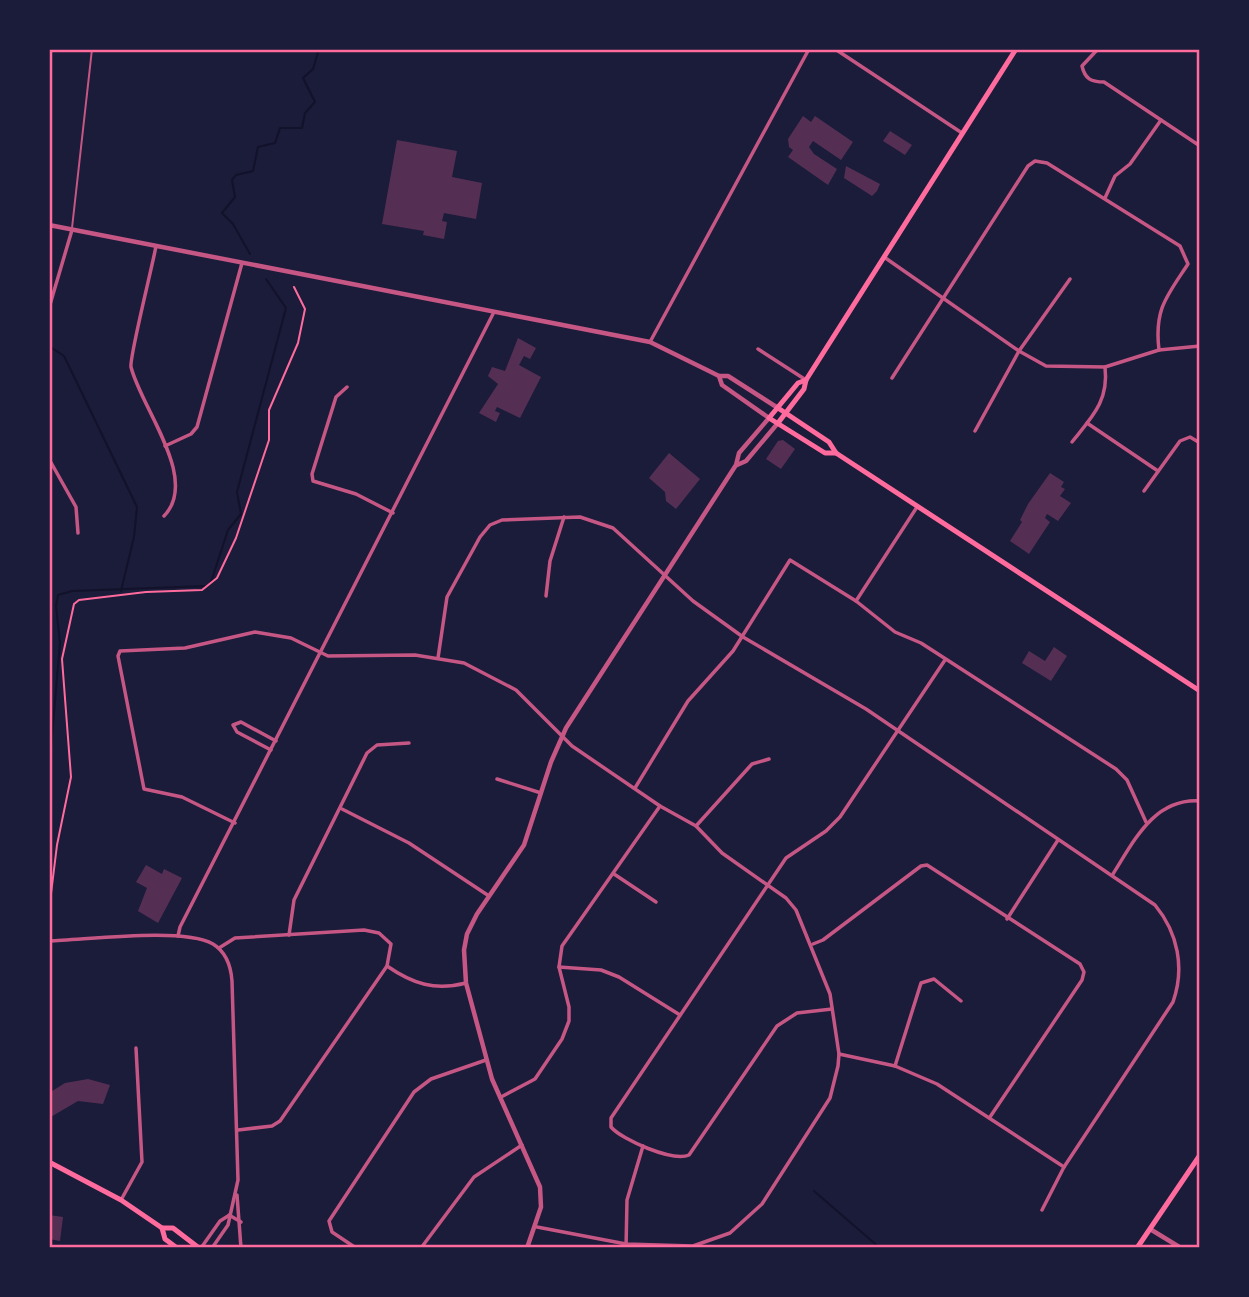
<svg xmlns="http://www.w3.org/2000/svg" width="1249" height="1297" viewBox="0 0 1249 1297" font-family="'Source Sans 3',sans-serif">
<style>
.lines{fill:none;stroke-linecap:round;stroke-linejoin:round}
.stream{stroke:#12122b;stroke-width:2}
.building{fill:#542f53}
.path{stroke:#ff6b9d;stroke-width:2}
.service{stroke:#c65784;stroke-width:2}
.minor{stroke:#c65784;stroke-width:3.5}
.tertiary{stroke:#c65784;stroke-width:4.5}
.secondary{stroke:#ff6b9d;stroke-width:5}
.neatline{fill:none;stroke:#ff6b9d;stroke-width:2.5}
</style>
<rect width="100%" height="100%" fill="#1b1b3a"/>
<g class="lines">
<g class="stream">
<path d="M250,254L233,224L222,213L235,197L232,180L236,175L253,171L258,147L275,143L280,128H302L305,113L315,102L303,78L313,69L319,49"/>
<path d="M49,346L64,356L137,507L134,537L121,591"/>
<path d="M211,582L228,530L241,514L237,492L286,308L266,279"/>
<path d="M49,771L60,643L56,606L58,595L72,591L207,586"/>
<path d="M814,1191L880,1248"/>
</g>
</g>
<g class="building">
<path d="M803,116L811,122L815,116L853,142L841,160L813,141L809,147L814,154L837,169L828,185L788,157L793,150L789,147L788,139Z"/>
<path d="M890,131L912,145L905,155L883,141Z"/>
<path d="M397,140L457,151L452,177L482,183L476,219L444,213L442,221L447,222L444,239L423,235L424,231L382,224Z"/>
<path d="M846,166L880,184L877,191L872,196L844,178Z"/>
<path d="M518,338L536,348L530,359L524,356L519,365L541,377L520,418L497,407L495,411L500,413L496,422L479,413L498,384L488,376L492,367L505,371Z"/>
<path d="M783,440L795,449L781,469L766,459L778,441Z"/>
<path d="M669,453L700,479L676,509L666,501L665,492L649,478Z"/>
<path d="M1050,473L1064,482L1061,487L1065,489L1060,496L1071,503L1058,521L1047,514L1045,518L1050,522L1029,554L1010,541L1022,522L1020,520L1028,504Z"/>
<path d="M1054,647L1067,656L1051,681L1022,663L1029,651L1045,661Z"/>
<path d="M146,865L162,874L164,869L182,878L158,923L138,911L147,888L136,882Z"/>
<path d="M88,1079L110,1085L103,1104L78,1101L49,1118V1093L65,1083Z"/>
<path d="M49,1215L63,1217L60,1241L49,1239Z"/>
</g>
<g class="lines">
<path class="path" d="M49,910L57,845L71,777L62,659L74,604L79,600L146,592L202,590L217,578L236,538L269,440V410L298,343L305,309L294,287"/>
<path class="service" d="M72,228L92,49"/>
<g class="minor">
<path d="M835,49L962,133"/>
<path d="M1098,49L1082,66C1085,79 1091,82 1104,82L1200,146"/>
<path d="M1105,198L1115,176L1130,164L1161,120"/>
<path d="M156,246C153,264 129,358 131,367C141,408 200,479 164,516"/>
<path d="M884,257L1019,351L1046,366L1105,367L1159,350L1200,346"/>
<path d="M49,308L72,230"/>
<path d="M650,342L809,49"/>
<path d="M758,349L806,380"/>
<path d="M892,378L1028,166L1035,161L1047,163L1180,246L1188,264C1167,296 1154,309 1159,350"/>
<path d="M347,387L336,397L312,474L313,481L356,494L393,513"/>
<path d="M1087,423L1158,471"/>
<path d="M975,431L1019,351L1070,279"/>
<path d="M1072,442C1092,417 1109,401 1105,367"/>
<path d="M165,446L191,434L197,427L242,263"/>
<path d="M49,459L76,507L78,533"/>
<path d="M1144,491L1180,441L1190,437L1200,443"/>
<path d="M546,596L550,561L564,517"/>
<path d="M856,601L917,507"/>
<path d="M438,658L447,597L480,537L490,525L502,520L580,517L613,528L693,601L743,637L866,709L1155,905C1178,933 1185,968 1173,1002L1064,1167L1042,1210"/>
<path d="M271,750L237,732L233,725L241,722L276,741"/>
<path d="M497,779L541,793"/>
<path d="M635,788L688,701L733,651L790,560L856,601L895,632L921,643L1116,769L1127,780L1146,822"/>
<path d="M342,809L409,843L489,896"/>
<path d="M235,823L182,797L144,789L118,656L120,651L185,648L255,632L291,638L328,656L415,655L464,663L516,690L572,746L660,806L696,826L722,853L786,898L796,910L830,994L839,1054L838,1066L830,1098L762,1204L730,1233L693,1246L626,1244L537,1227"/>
<path d="M696,826L752,764L769,759"/>
<path d="M614,874L656,902"/>
<path d="M1113,874C1134,841 1154,798 1200,801"/>
<path d="M1007,919L1058,840"/>
<path d="M289,935L294,900L367,753L377,745L409,743"/>
<path d="M178,936L180,927L494,312"/>
<path d="M49,941C87,940 182,927 213,944C226,952 231,967 232,981L238,1180L228,1225L212,1248"/>
<path d="M813,944L823,940L921,866L927,865L1080,964L1084,972L1082,980L990,1117"/>
<path d="M219,948L235,938L364,930L379,933L391,944L387,966L280,1121L272,1126L238,1130"/>
<path d="M387,966C413,984 435,991 466,983"/>
<path d="M559,967L601,970L619,977L680,1015"/>
<path d="M832,1009L797,1013L777,1026L689,1155C673,1162 622,1140 611,1127V1118L786,858L826,831L840,817L945,660"/>
<path d="M839,1054L895,1066L937,1084L1064,1167"/>
<path d="M895,1066L921,983L934,979L961,1001"/>
<path d="M501,1097L535,1079L562,1039L569,1021V1007L559,967L562,946L660,806"/>
<path d="M237,1195L241,1248"/>
<path d="M121,1200L142,1162L136,1048"/>
<path d="M229,1215L241,1222"/>
<path d="M201,1248L220,1221L228,1216"/>
<path d="M356,1248L332,1232L329,1221L414,1092L431,1079L486,1060"/>
<path d="M421,1248L474,1177L522,1145"/>
<path d="M626,1248L627,1200L643,1146"/>
</g>
<g class="tertiary">
<path d="M49,225L650,342L709,371L719,376L722,385L769,418L739,453L736,465L566,728L551,762L524,845L477,914L467,934L464,950L466,983L492,1079L540,1187L541,1207L527,1248"/>
<path d="M719,376H728L778,408"/>
<path d="M737,465L746,461L778,423"/>
<path d="M1150,1229L1181,1248"/>
</g>
<g class="secondary">
<path d="M806,380L798,383L769,418L825,453H836"/>
<path d="M778,408L829,442L836,453L1200,691"/>
<path d="M778,423L804,389L806,380L1016,49"/>
<path d="M49,1162L121,1200L162,1228H173L199,1248"/>
<path d="M162,1228L165,1239L177,1248"/>
<path d="M1137,1248L1200,1155"/>
</g>
</g>
<rect width="1249" height="1297" fill="none" stroke="#1b1b3a" stroke-width="102"/>
<rect x="51" y="51" width="1147" height="1195" class="neatline"/>
</svg>
